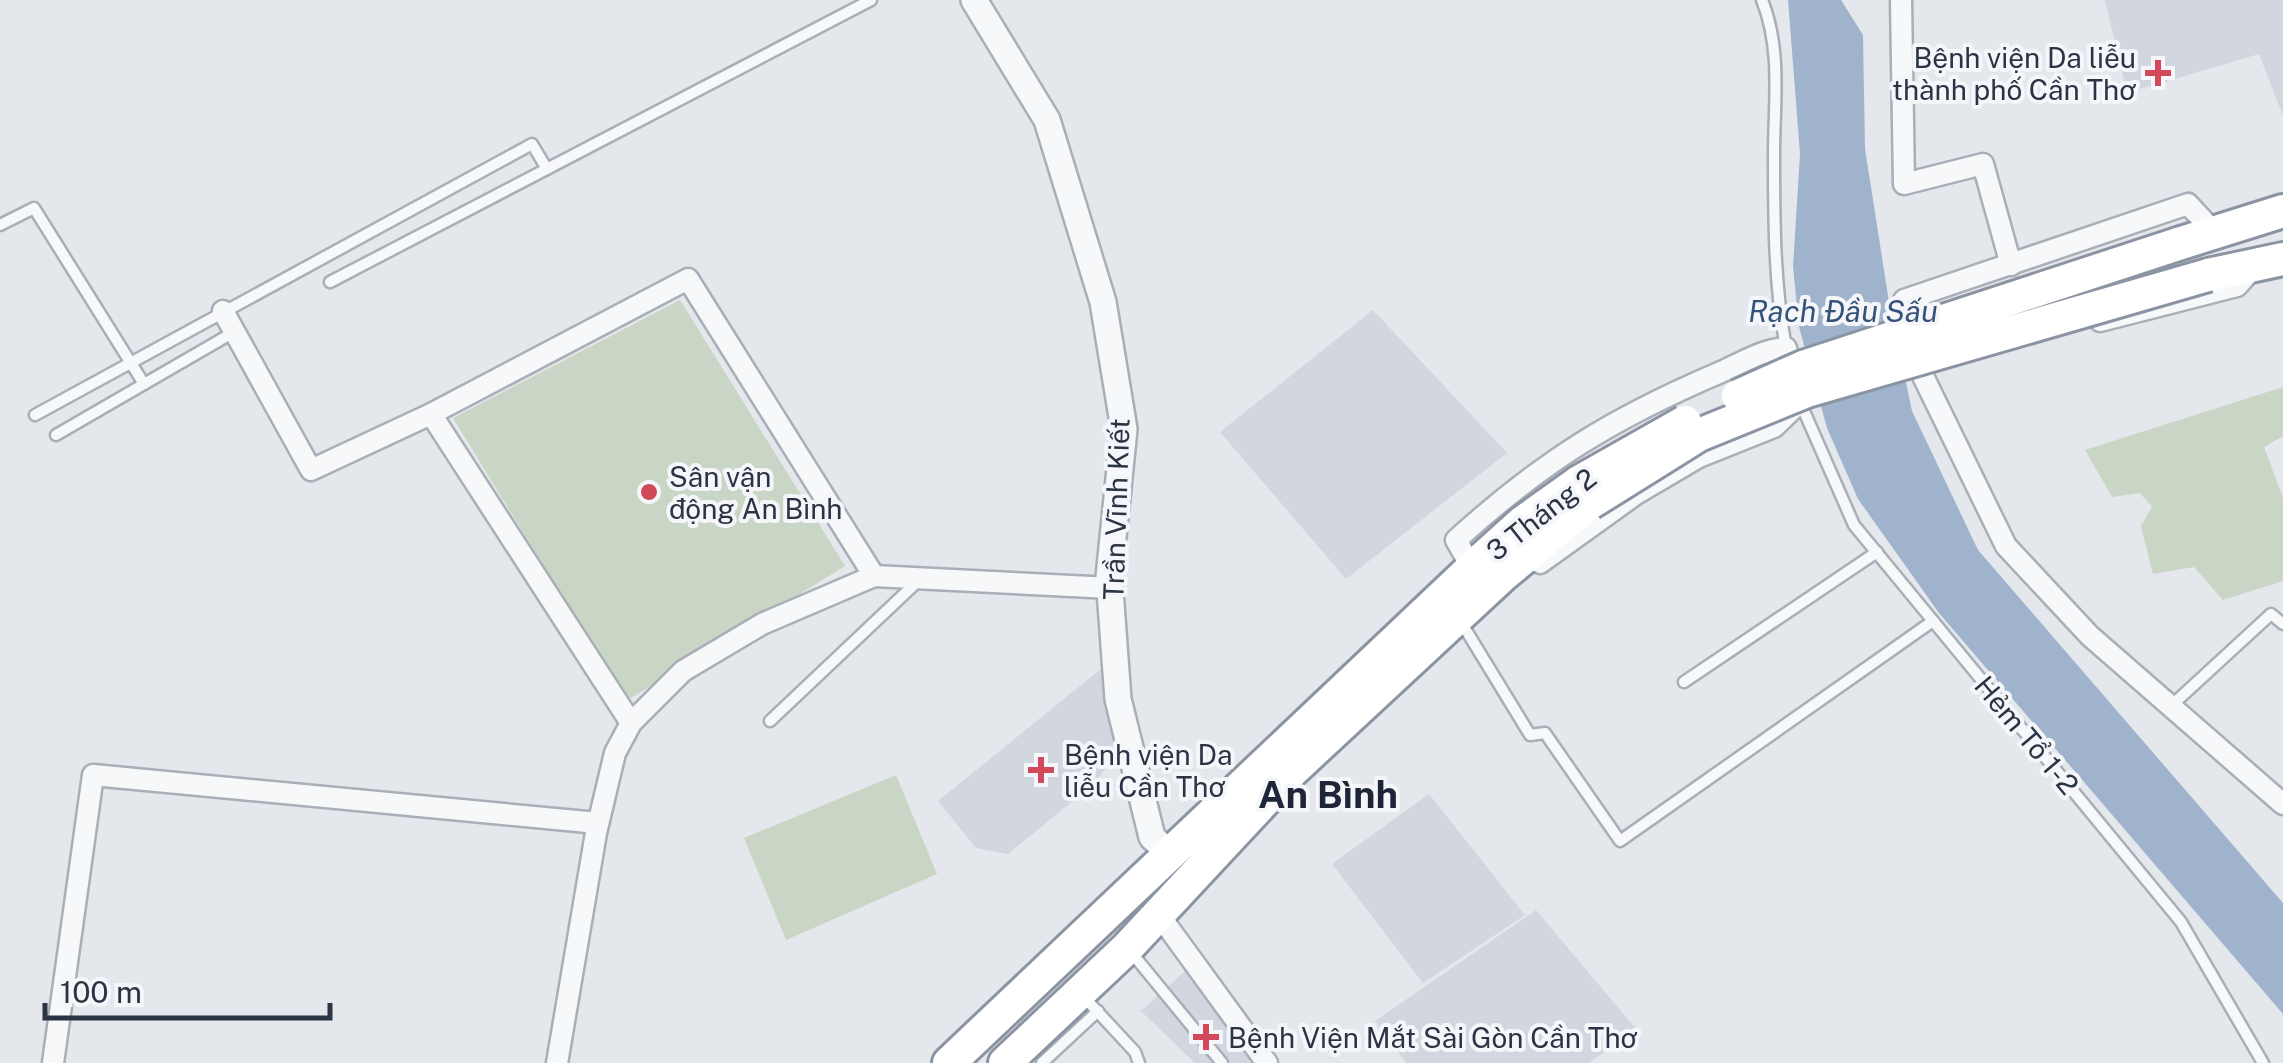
<svg xmlns="http://www.w3.org/2000/svg" width="2283" height="1063" viewBox="0 0 2283 1063" font-family="'Public Sans',sans-serif">
<style>
.built{fill:#d2d6de}
.green{fill:#c9d6c5}
.water{fill:#9fb4cc}
.lines{fill:none;stroke-linecap:round;stroke-linejoin:round}
.service-casing{stroke:#a9aeb7;stroke-width:15}
.minor-casing{stroke:#a9aeb7;stroke-width:25}
.tertiary-casing{stroke:#a9aeb7;stroke-width:30}
.trunk-casing{stroke:#8b94a3;stroke-width:38}
.service{stroke:#f7f8fa;stroke-width:10}
.minor{stroke:#f7f8fa;stroke-width:20}
.tertiary{stroke:#f7f8fa;stroke-width:25}
.trunk{stroke:#fff;stroke-width:32}
.trunk-bridge-casing{stroke:#8b94a3;stroke-width:38;stroke-linecap:butt}
.trunk-bridge{stroke:#fff;stroke-width:32}
.poi-dot{fill:#d1495b;stroke:#f4f6f9;stroke-width:4}
.labels{text-anchor:middle;dominant-baseline:central;stroke-width:8;stroke-linejoin:round;paint-order:stroke}
.poi-label{font-size:28px;fill:#2b3445;stroke:#f4f6f9;text-anchor:start}
.street-label{font-size:28px;fill:#2b3445;stroke:#f4f6f9}
.water-label{font-size:30px;font-style:italic;fill:#34527a;stroke:#f4f6f9}
.district-label{font-size:38px;font-weight:bold;fill:#1d2536;stroke:#f4f6f9}
</style>
<rect width="100%" height="100%" fill="#e4e7ec"/>
<g class="built">
<path d="M2105,0H2283V116L2259,54L2127,93Z"/>
<path d="M1373,310L1507,453L1346,579L1220,432Z"/>
<path d="M1101,669L1104,701L1120,753L1090,787L1008,854L976,848L938,801Z"/>
<path d="M1429,794L1525,915L1423,983L1332,864Z"/>
<path d="M1536,910L1636,1029L1589,1063H1406L1375,1021Z"/>
<path d="M1192,965L1263,1063H1195L1141,1011Z"/>
</g>
<g class="green">
<path d="M680,300L845,566L626,701L453,418Z"/>
<path d="M2283,387V436L2264,447L2283,498V581L2223,600L2194,567L2153,574L2141,526L2152,507L2140,493L2112,497L2085,450Z"/>
<path d="M896,775L937,874L786,940L744,838Z"/>
</g>
<path class="water" d="M1788,0H1841L1863,35L1865,149L1889,302L1912,411L1978,550L2283,903V1014L1939,613L1858,499L1827,428L1799,327L1793,266L1800,154Z"/>
<g class="lines">
<g class="service-casing">
<g id="service">
<path d="M1762,0C1782,50 1774,102 1774,154C1774,220 1774,283 1786,348"/>
<path d="M0,225L34,208L144,384"/>
<path d="M330,282L871,0"/>
<path d="M1800,402L1854,525L2181,922L2263,1063"/>
<path d="M35,415L532,144L547,169"/>
<path d="M56,435L234,332"/>
<path d="M1461,622L1530,735L1545,733L1620,841L1933,621"/>
<path d="M1684,682L1877,552"/>
<path d="M2171,706L2271,614L2283,624"/>
<path d="M770,721L917,582"/>
<path d="M1131,952L1222,1063"/>
<path d="M1083,996L1135,1052L1139,1063"/>
<path d="M1042,1063L1098,1011"/>
</g>
</g>
<g class="minor-casing">
<g id="minor">
<path d="M1901,0L1904,184L1983,164L2011,265"/>
<path d="M2214,232L2188,204L1904,300L1899,310L1920,370L2006,546L2090,636L2283,804"/>
<path d="M223,311L311,470L431,414L688,279L874,576"/>
<path d="M2100,321L2237,286L2253,268"/>
<path d="M431,414L631,723"/>
<path d="M1472,568L1456,540C1543,461 1613,418 1721,372C1741,363 1764,349 1786,348L1800,402L1774,427L1699,457L1636,494L1540,563"/>
<path d="M1157,912L1267,1063"/>
<path d="M53,1063L93,775L598,823"/>
<path d="M557,1063L596,833L615,753L631,723L683,671L762,624L874,576L1111,588"/>
</g>
</g>
<g class="tertiary-casing">
<path id="tertiary" d="M974,0L1047,120L1103,302L1124,429L1109,577L1118,699L1152,837L1171,855"/>
</g>
<g class="trunk-casing">
<g id="trunk">
<path d="M2178,244L2283,211"/>
<path d="M2208,275L2283,259"/>
<path d="M949,1063L1472,568L1523,522L1579,482"/>
<path d="M1005,1063L1127,948L1292,771L1502,576L1590,503"/>
</g>
</g>
<use href="#service" class="service"/>
<use href="#minor" class="minor"/>
<use href="#tertiary" class="tertiary"/>
<use href="#trunk" class="trunk"/>
<g class="trunk-bridge-casing">
<g id="trunk-bridge">
<path d="M1738,396L1803,367L2178,244"/>
<path d="M1579,482L1685,422"/>
<path d="M1590,503L1699,435L1807,391L2208,275"/>
</g>
</g>
<use href="#trunk-bridge" class="trunk-bridge"/>
</g>
<g class="poi-dot">
<path d="M2153 58h10v10h10v10h-10v10h-10v-10h-10v-10h10z"/>
<circle cx="649" cy="492" r="10"/>
<path d="M1036 755h10v10h10v10h-10v10h-10v-10h-10v-10h10z"/>
<path d="M1201 1022h10v10h10v10h-10v10h-10v-10h-10v-10h10z"/>
</g>
<g class="labels">
<g class="poi-label">
<text x="2136" y="57" text-anchor="end">Bệnh viện Da liễu<tspan x="2136" dy="32">thành phố Cần Thơ</tspan></text>
<text x="669" y="476">Sân vận<tspan x="669" dy="32">động An Bình</tspan></text>
<text x="1064" y="754">Bệnh viện Da<tspan x="1064" dy="32">liễu Cần Thơ</tspan></text>
<text x="1228" y="1037">Bệnh Viện Mắt Sài Gòn Cần Thơ</text>
</g>
<g class="street-label">
<text transform="translate(1116 509) rotate(-88)">Trần Vĩnh Kiết</text>
<text transform="translate(1541 514) rotate(-38)">3 Tháng 2</text>
<text transform="translate(2027 735) rotate(50)">Hẻm Tổ 1-2</text>
</g>
<g class="water-label">
<text x="1843" y="311">Rạch Đầu Sấu</text>
</g>
<g class="district-label">
<text x="1328" y="794">An Bình</text>
</g>
</g>
<path d="M45 1003v15h285v-15" fill="none" stroke="#2b3445" stroke-width="5"/>
<text x="60" y="1003" font-size="30" fill="#2b3445" stroke="#f4f6f9" stroke-width="8" paint-order="stroke">100 m</text>
</svg>
